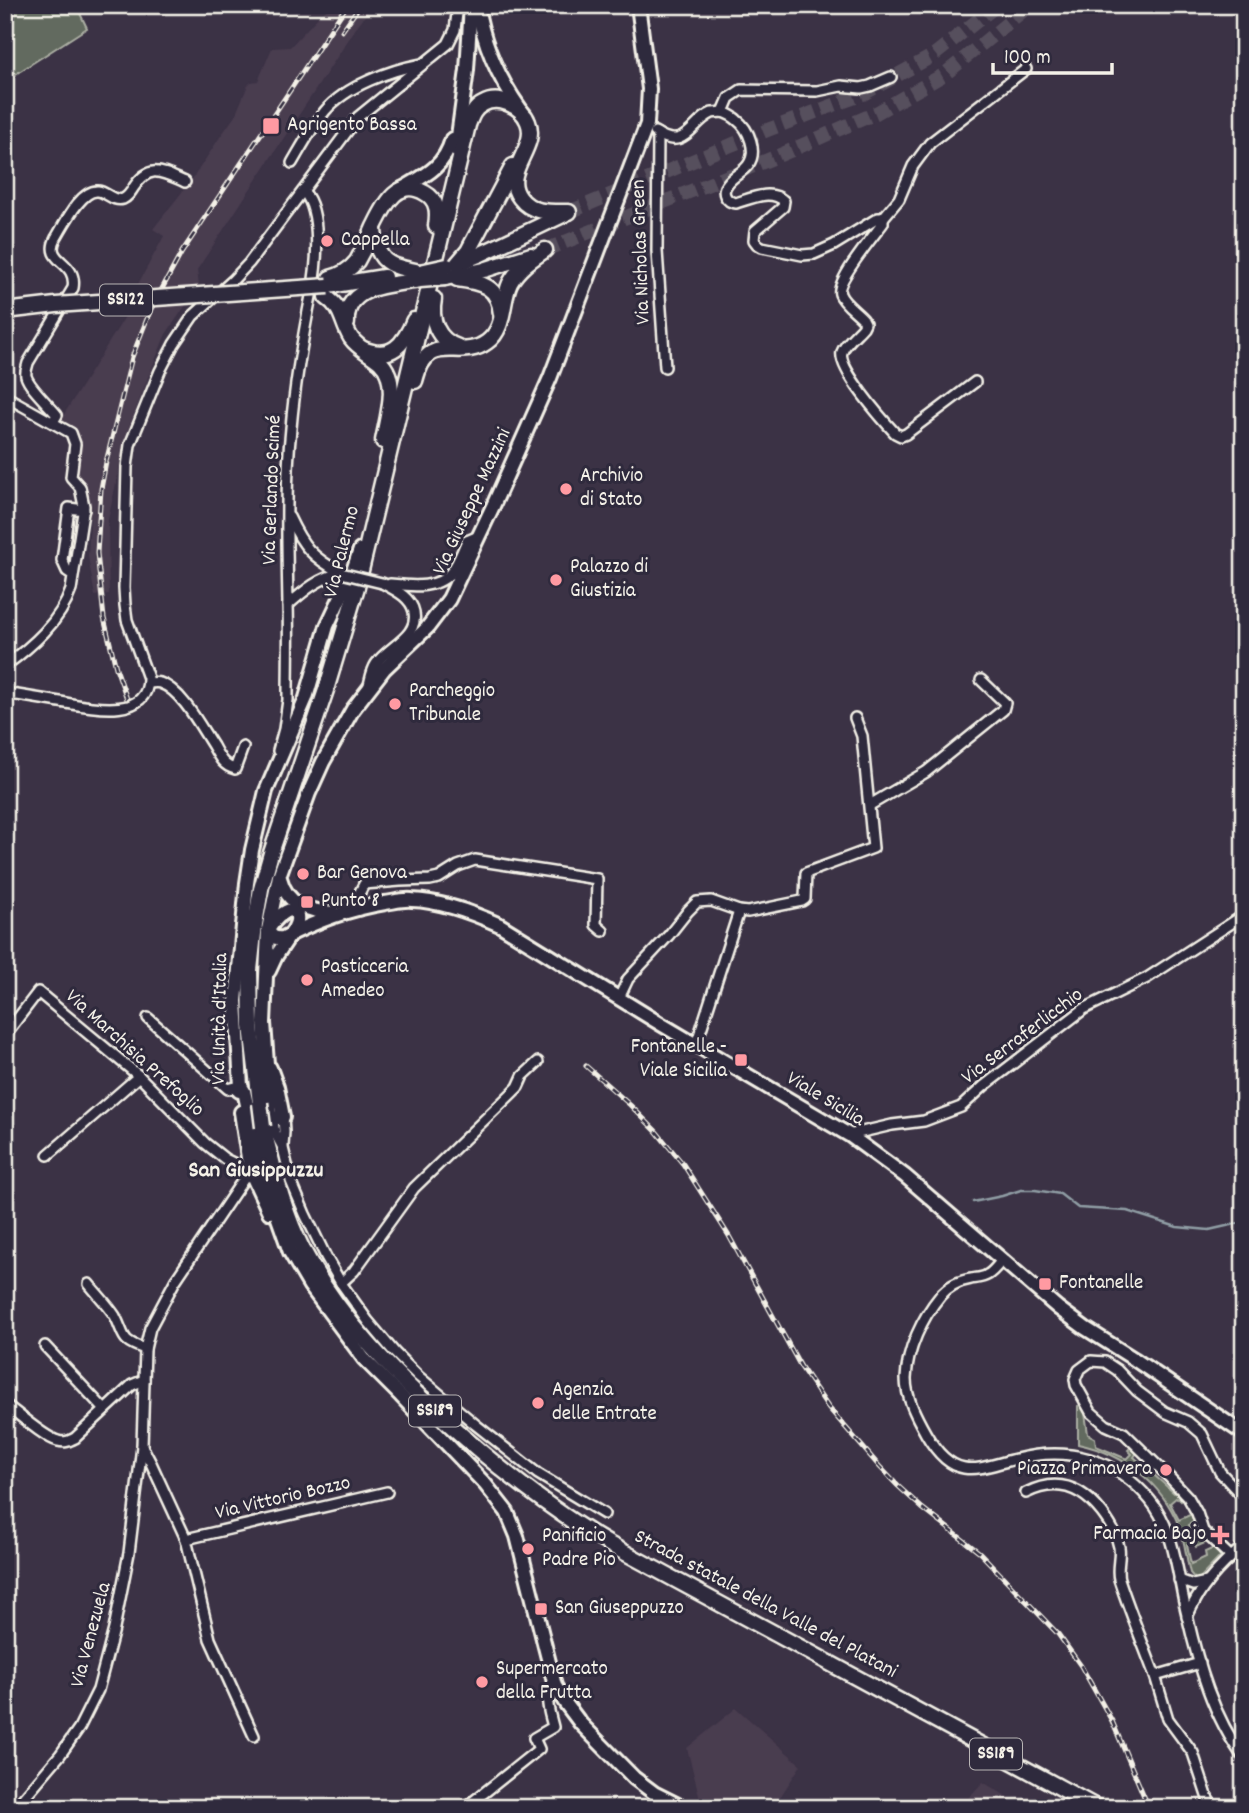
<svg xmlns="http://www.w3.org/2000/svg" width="1249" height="1813" viewBox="0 0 1249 1813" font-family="Dekko,sans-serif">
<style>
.built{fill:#493c4f}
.green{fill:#626a5e;stroke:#abaea3;stroke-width:2}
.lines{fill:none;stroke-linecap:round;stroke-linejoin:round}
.stream{stroke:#909ea5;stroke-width:2.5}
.primary-tunnel{stroke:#574f5d;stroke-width:14;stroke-dasharray:14 7;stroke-linecap:butt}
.street-casing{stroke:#f4f1e8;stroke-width:14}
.secondary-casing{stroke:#f4f1e8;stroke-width:18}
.primary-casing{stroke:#f4f1e8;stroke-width:19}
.street{stroke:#2f2a3d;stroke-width:9}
.secondary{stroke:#2f2a3d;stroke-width:12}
.primary{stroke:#2f2a3d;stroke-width:14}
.rail-casing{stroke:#f4f1e8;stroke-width:5}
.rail{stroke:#2f2a3d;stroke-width:2.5;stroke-dasharray:8;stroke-linecap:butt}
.street-bridge-casing{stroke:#f4f1e8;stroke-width:14;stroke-linecap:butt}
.primary-bridge-casing{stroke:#f4f1e8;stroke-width:19;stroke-linecap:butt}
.street-bridge{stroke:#2f2a3d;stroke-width:9}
.primary-bridge{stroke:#2f2a3d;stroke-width:14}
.poi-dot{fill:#ff9aa2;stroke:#2f2a3d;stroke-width:2.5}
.labels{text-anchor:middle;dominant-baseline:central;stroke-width:6;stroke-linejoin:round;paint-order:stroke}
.shield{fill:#2f2a3d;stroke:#b9b5b5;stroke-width:2}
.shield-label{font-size:19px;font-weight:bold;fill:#f4f1e8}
.poi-label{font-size:21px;fill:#f4f1e8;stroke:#2f2a3d;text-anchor:start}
.street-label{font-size:21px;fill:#f4f1e8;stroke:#2f2a3d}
.neighbourhood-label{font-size:23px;font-weight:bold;fill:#f4f1e8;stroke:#2f2a3d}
</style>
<rect width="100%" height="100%" fill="#3b3245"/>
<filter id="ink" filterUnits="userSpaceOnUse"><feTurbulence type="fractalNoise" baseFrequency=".0143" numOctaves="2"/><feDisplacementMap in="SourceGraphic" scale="14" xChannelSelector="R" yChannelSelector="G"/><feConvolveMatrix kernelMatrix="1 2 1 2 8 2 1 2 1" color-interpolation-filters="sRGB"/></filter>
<g filter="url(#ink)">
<g class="built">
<path d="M333,5H374L360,22L197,270L199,286L166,334L149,375L127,433L108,520L109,594L95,596L88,557L90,520L87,517L85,485L76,476L77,464L73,430L61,419L141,291L137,286L164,236L153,229L193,178L220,137L235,116L248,85L251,82L258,81L272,48L290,47L321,14Z"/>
<path d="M736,1708L801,1765L773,1808H705L699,1795L687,1748Z"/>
<path d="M983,1782L1026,1808H959Z"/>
</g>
<g class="green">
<path d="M5,5H76L87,28L5,81Z"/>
<path d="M1081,1405L1085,1413L1088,1434L1095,1438L1096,1446L1127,1459L1132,1454L1128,1450L1132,1446L1138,1451L1134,1457L1174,1493L1178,1490L1185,1497L1181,1501L1177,1497L1170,1503L1179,1520L1194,1513L1197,1520L1188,1525L1194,1538L1202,1535L1205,1543L1196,1547L1194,1542L1187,1545L1191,1564L1206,1557L1205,1552L1214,1548L1219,1553L1220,1557L1199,1579H1195L1190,1573C1186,1557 1185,1541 1179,1526C1161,1482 1124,1454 1078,1444V1406Z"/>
</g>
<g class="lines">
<path class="stream" d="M973,1202L1002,1196L1021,1190H1035L1060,1194L1078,1208L1127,1211L1177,1227L1209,1230L1244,1222"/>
<g class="primary-tunnel">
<path d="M569,212L770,129L863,94L934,55L997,5"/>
<path d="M545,250L778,156L876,113L945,74L1030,5"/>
</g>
<g class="street-casing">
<g id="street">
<path d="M723,112C728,114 733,116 737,120C749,129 758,152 748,165C743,172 733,176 728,183C720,192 726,202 736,203C752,198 771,189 784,201L783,207L755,231L754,240L757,244L762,247L802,255L814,254L834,245L878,218H883V223C875,234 835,282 840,294C843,303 857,312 863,319L865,323L863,327C857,334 845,343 842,352C837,368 883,420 895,433L901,436L906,434L975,382"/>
<path d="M723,112L729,98L741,90L817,91L841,86L861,88L870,86L891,77"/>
<path d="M655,132C686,153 691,122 712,113C713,113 721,112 723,112"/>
<path d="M658,134L657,251L665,367"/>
<path d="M292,163C302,146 312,127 325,111C346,86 390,70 422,64"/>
<path d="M883,218L899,199L913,166L930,143L1026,69"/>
<path d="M5,396L71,433L75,444L71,477L80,487L84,506L71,590C60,622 32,646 5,666"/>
<path d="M53,422L57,415C49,405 29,387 26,376C25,371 27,368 28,363L73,288C78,260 43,263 56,238C64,225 81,189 98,191C107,192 113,202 123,199C128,197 131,192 134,187C150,163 162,172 185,182"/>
<path d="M289,517C303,547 312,557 341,573"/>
<path d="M73,575L67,571L62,560L69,508L84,510"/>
<path d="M390,584C410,586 439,590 452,571C459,562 462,551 467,541L479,536"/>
<path d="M288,605C305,590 319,578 341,573"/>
<path d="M149,683C152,683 156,682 160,683C182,690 201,728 213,746C219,757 223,766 235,769L243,747"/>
<path d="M369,685C371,677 372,670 376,664C388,646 419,637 414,612C411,597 395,590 382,583"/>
<path d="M5,693C24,696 42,699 60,702C85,706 149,722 148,678L127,620L125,605L124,588L127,467L130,445L160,371L174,344L193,316L233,280L249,263L358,117L448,44L455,30L458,5"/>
<path d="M278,751L284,729L288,700C288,668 289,636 288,604C287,545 285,486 291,428C295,381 303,336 312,291C317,265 322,212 304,192"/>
<path d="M870,805L926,772L1003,710L1005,703L981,680"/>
<path d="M351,910L364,884L400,881L430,880L439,878L458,866L475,860L597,879L596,925L603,931"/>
<path d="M619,998L628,979L669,935L688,911L697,902L711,901L739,911L748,912L802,901L805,899L806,873L873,848L862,736L855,718"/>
<path d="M148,1018L228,1089L241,1086"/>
<path d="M5,1035L38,992L139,1076L205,1143L225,1159L252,1172"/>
<path d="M696,1045L739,911"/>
<path d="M270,1104L275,1133L283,1148L291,1181L305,1214L326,1257L341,1283L368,1321L395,1353L418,1376L476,1425L538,1474L604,1514"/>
<path d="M283,1117L284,1132L283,1146"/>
<path d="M849,1135L892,1125L924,1121L961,1107L984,1086L1084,1009L1147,978L1244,915"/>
<path d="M48,1155L139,1076"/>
<path d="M1002,1260C998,1265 992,1273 987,1275C983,1278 976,1278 971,1279C959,1281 948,1286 940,1296C922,1318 907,1350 906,1379C906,1398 917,1418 926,1434C934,1448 946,1465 964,1468C980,1471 1000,1462 1016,1459C1068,1446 1115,1458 1150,1500C1176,1532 1177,1576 1187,1615C1198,1664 1213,1717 1244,1758"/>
<path d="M341,1283L354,1271L414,1188L511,1094L518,1087L523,1076L538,1062"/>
<path d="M89,1284C97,1294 108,1305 115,1316C126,1337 119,1340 145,1349"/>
<path d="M45,1346L105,1410"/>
<path d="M5,1404C17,1413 45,1438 58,1441C65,1443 69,1441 75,1438L132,1385L144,1380"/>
<path d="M142,1446L151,1463L186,1539L210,1639L254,1736"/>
<path d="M1026,1493C1057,1477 1082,1487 1102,1513C1109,1522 1117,1535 1119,1547C1121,1557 1116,1569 1119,1579C1130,1612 1143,1644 1155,1676L1200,1663"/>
<path d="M186,1539L387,1492"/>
<path d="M1231,1557L1203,1531L1197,1513L1188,1497L1169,1477L1124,1433L1106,1425L1091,1412L1076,1385L1075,1379L1079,1370L1091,1361L1105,1362L1117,1370L1137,1391L1165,1412L1188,1422L1202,1434L1220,1472L1244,1498"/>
<path d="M1179,1580L1193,1585L1207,1582"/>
<path d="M1187,1617C1199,1589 1220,1565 1244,1546"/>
<path d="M1155,1676L1168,1719L1193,1753L1211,1808"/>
<path d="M15,1808L60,1755L79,1728L98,1690L114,1629L129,1553L142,1446L145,1349L150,1328L175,1281L251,1168"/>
<path d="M465,1808L539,1749L534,1738L553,1727C550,1713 542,1697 555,1686"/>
</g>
</g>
<g class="secondary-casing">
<g id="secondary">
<path d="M477,5C483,44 499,79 521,110"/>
<path d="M456,151L467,70L471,5"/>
<path d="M400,190C424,176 444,168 452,139"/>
<path d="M280,878C287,906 308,911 333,913"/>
<path d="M291,934C296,926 301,917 293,909C281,912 274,920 268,930C272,937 274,939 283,938C316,921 348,909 385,903C393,902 403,899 412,900C442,901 473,913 500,925L659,1023L849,1135L905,1176L1058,1308L1085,1328L1134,1359L1244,1434"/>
<path d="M269,971L276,956L290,935"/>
<path d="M241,1086L244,1091L258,1155L273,1204L290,1252L310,1286L364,1359L401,1396L485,1484L507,1512L517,1536L555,1686L566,1704L581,1724L634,1778L654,1793L684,1808"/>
<path d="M239,1091L241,1086L236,1001L247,883L252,850L266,791L306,698L327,626L353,571L360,550"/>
<path d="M270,1104L264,1023L268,930L279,876L309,793L323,762L353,709L384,669L427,628L449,599L493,506L550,378L647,124L649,89L638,5"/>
<path d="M241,1112L250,1171L269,1212"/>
<path d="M255,1122L283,1117L277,1087L270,1068"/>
</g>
</g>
<g class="primary-casing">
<g id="primary">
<path d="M374,229C376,263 389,266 420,272"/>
<path d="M459,263L481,254L565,214"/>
<path d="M457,264L468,251L513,166"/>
<path d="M330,278C341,275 350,270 357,261C363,250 369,239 374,227C384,207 397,176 425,193C438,200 438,213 436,226"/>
<path d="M445,278L484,270L531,255"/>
<path d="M457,279C481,282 499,286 501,314"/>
<path d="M328,286L384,277"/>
<path d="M326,297C344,309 341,322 351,338C358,348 371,354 380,362C400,380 387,418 383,441"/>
<path d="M434,299C430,320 437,340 458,347"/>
<path d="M347,323C344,284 393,285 420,280"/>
<path d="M363,349C392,361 404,344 414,320"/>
<path d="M415,381C428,328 459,363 487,342C506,328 501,302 510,283C518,268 532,259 545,250"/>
<path d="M260,1103L251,1026L250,970L255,924L261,889L271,853L326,690L357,587L468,125C471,117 474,108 483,104C498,95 522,106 528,122C539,148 500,172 520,198C532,214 552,212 569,212"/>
<path d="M263,1127C274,1168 283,1211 302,1248C338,1317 391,1371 448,1423C498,1468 550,1510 609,1544L1098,1808"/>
</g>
</g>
<use href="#street" class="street"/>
<use href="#secondary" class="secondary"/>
<use href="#primary" class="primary"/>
<g class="rail-casing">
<g id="rail">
<path d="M342,31L360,5"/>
<path d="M127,699L116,668L104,618L97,553L101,489L106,462L132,357L151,309L182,252L347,5"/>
<path d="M586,1066L630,1105L656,1131L683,1164L729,1236L801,1367L828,1407L879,1466L898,1486L922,1508L980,1553L1058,1634L1081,1666L1112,1721L1149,1808"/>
</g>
</g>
<use href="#rail" class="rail"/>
<g class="street-bridge-casing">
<path id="street-bridge" d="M341,573L382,583"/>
</g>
<g class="primary-bridge-casing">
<g id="primary-bridge">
<path d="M420,272L447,266"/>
<path d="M420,280L445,278"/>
<path d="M5,311L56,305L328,286"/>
<path d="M260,1103L263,1127"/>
</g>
</g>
<use href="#street-bridge" class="street-bridge"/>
<use href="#primary-bridge" class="primary-bridge"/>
</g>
</g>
<g class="poi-dot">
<rect x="262" y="117" width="18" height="18" rx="3.5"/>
<circle cx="327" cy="241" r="7"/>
<circle cx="566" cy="489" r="7"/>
<circle cx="556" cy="580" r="7"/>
<circle cx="395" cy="704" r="7"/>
<circle cx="303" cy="874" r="7"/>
<rect x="300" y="895" width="14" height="14" rx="3.5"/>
<circle cx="307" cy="980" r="7"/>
<rect x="734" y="1053" width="14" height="14" rx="3.5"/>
<rect x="1038" y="1277" width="14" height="14" rx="3.5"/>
<circle cx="538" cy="1403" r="7"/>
<circle cx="1166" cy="1470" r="7"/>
<path d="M1216.5 1524.5h7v7h7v7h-7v7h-7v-7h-7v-7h7z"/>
<circle cx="528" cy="1549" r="7"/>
<rect x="534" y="1602" width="14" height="14" rx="3.5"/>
<circle cx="482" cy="1682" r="7"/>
</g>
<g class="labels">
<g class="shield">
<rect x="100" y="284.5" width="52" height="31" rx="5"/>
<rect x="409" y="1395.5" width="52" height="31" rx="5"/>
<rect x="970" y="1738.5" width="52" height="31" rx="5"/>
</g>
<g class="shield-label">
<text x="126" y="300">SS122</text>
<text x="435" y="1411">SS189</text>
<text x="996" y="1754">SS189</text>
</g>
<g class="poi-label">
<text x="287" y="126">Agrigento Bassa</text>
<text x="341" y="241">Cappella</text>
<text x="580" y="477">Archivio<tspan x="580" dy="24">di Stato</tspan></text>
<text x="570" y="568">Palazzo di<tspan x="570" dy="24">Giustizia</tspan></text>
<text x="409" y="692">Parcheggio<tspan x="409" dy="24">Tribunale</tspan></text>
<text x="317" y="874">Bar Genova</text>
<text x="321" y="902">Punto 8</text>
<text x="321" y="968">Pasticceria<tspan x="321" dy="24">Amedeo</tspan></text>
<text x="727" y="1048" text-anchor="end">Fontanelle -<tspan x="727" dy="24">Viale Sicilia</tspan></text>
<text x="1059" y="1284">Fontanelle</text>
<text x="552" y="1391">Agenzia<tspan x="552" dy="24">delle Entrate</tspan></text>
<text x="1152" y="1470" text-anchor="end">Piazza Primavera</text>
<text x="1206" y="1535" text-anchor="end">Farmacia Bajo</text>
<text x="542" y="1537">Panificio<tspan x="542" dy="24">Padre Pio</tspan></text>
<text x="555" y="1609">San Giuseppuzzo</text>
<text x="496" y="1670">Supermercato<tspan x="496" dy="24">della Frutta</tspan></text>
</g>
<g class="street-label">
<text transform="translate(642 252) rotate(-92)">Via Nicholas Green</text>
<text transform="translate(273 490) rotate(-88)">Via Gerlando Scimé</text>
<text transform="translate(473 502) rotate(-65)">Via Giuseppe Mazzini</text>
<text transform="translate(343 552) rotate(-76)">Via Palermo</text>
<text transform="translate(221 1019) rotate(-89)">Via Unità d'Italia</text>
<text transform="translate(1023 1037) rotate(-37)">Via Serraferlicchio</text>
<text transform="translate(134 1054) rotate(42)">Via Marchisia Prefoglio</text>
<text transform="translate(825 1100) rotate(31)">Viale Sicilia</text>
<text transform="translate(283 1499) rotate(-13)">Via Vittorio Bozzo</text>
<text transform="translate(765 1605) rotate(28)">Strada statale della Valle del Platani</text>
<text transform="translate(92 1635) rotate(-75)">Via Venezuela</text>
</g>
<g class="neighbourhood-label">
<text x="256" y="1171">San Giusippuzzu</text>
</g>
</g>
<rect width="1249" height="1813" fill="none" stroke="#2f2a3d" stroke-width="28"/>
<rect x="14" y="14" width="1221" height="1785" fill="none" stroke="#f4f1e8" stroke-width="2.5" filter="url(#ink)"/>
<path d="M993 63v10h119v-10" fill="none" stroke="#f4f1e8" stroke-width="3.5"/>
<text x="1004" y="63" font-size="21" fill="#f4f1e8" stroke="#2f2a3d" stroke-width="5" paint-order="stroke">100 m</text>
</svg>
